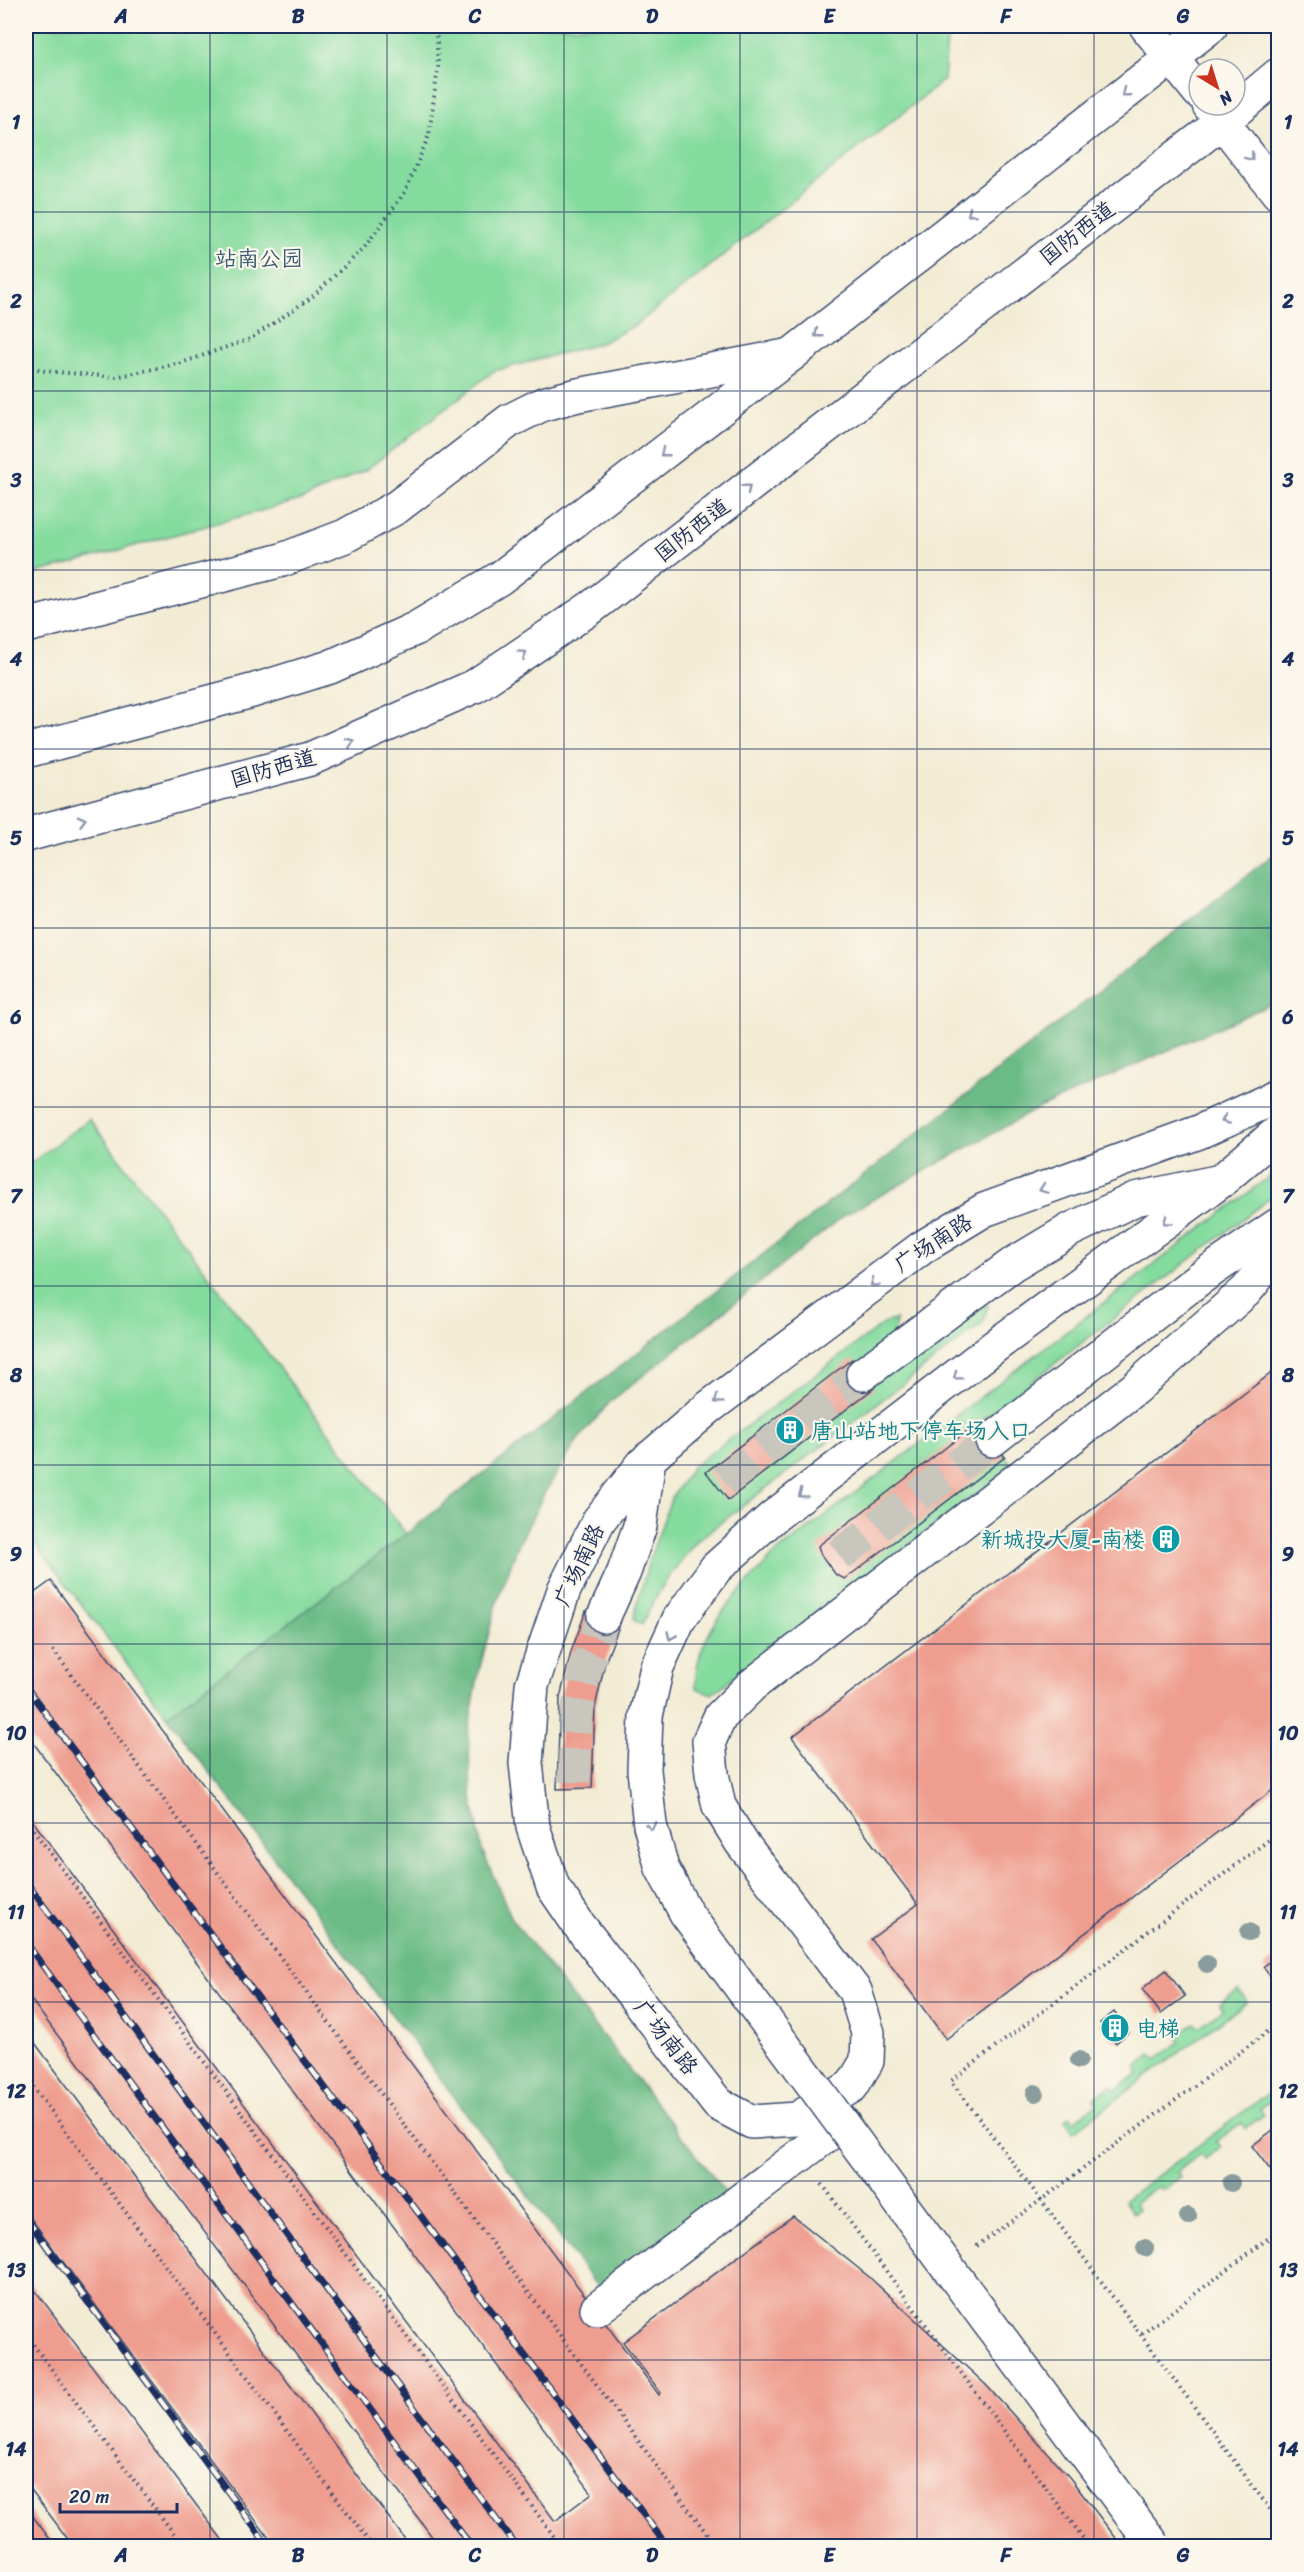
<svg xmlns="http://www.w3.org/2000/svg" width="1304" height="2572" viewBox="0 0 1304 2572" font-family="Sriracha,'LXGW WenKai TC',sans-serif">
<style>
.green{fill:#84db9e;stroke:#50857e;stroke-width:1.5}
.forest{fill:#6bbb85;stroke:#437572;stroke-width:1.5}
.building{fill:#ee9d8f}
.lines{fill:none;stroke-linecap:round;stroke-linejoin:round}
.minor-tunnel{stroke:#c8c6bd;stroke-width:33;stroke-dasharray:33 16;stroke-linecap:butt}
.minor-casing{stroke:#3b4b70;stroke-width:36}
.major-casing{stroke:#3b4b70;stroke-width:36}
.path{stroke:#3b4b70;stroke-width:4;stroke-dasharray:1.5 4.5;stroke-linecap:butt}
.minor{stroke:#fff;stroke-width:33}
.major{stroke:#fff;stroke-width:33}
.rail-casing{stroke:#1b2f5e;stroke-width:7}
.rail{stroke:#fbf7ec;stroke-width:4.5;stroke-dasharray:14;stroke-linecap:butt}
.major-bridge-casing{stroke:#3b4b70;stroke-width:36;stroke-linecap:butt}
.major-bridge{stroke:#fff;stroke-width:33}
.tree{fill:#8a9c9c}
.oneway{stroke:#8d97ae}
.grid{fill:none;stroke:#1b2f5e;stroke-width:1.5;stroke-opacity:0.55}
.labels{text-anchor:middle;dominant-baseline:central;stroke-width:4.5;stroke-linejoin:round;paint-order:stroke}
.street-label{font-size:22px;fill:#1b2f5e;stroke:#fbf7ec}
.park-label{font-size:22px;fill:#355a6e;stroke:#fbf7ec}
.culture-label{font-size:22px;fill:#0d838f;stroke:#fbf7ec;text-anchor:start}
.neatline{fill:none;stroke:#1b2f5e;stroke-width:2}
.grid-label{font-size:20px;text-anchor:middle;font-weight:bold;fill:#1b2f5e}
</style>
<rect width="100%" height="100%" fill="#fbf7ec"/>
<filter id="ink" filterUnits="userSpaceOnUse"><feTurbulence type="fractalNoise" baseFrequency=".0167" numOctaves="2"/><feDisplacementMap in="SourceGraphic" scale="12" xChannelSelector="R" yChannelSelector="G"/><feConvolveMatrix kernelMatrix="1 2 1 2 8 2 1 2 1" color-interpolation-filters="sRGB"/></filter>
<filter id="wash" filterUnits="userSpaceOnUse"><feTurbulence type="fractalNoise" baseFrequency=".008" numOctaves="4" result="noise"/><feDisplacementMap in="SourceGraphic" scale="24" xChannelSelector="R" yChannelSelector="G"/><feGaussianBlur stdDeviation="1.35" result="paint"/><feColorMatrix in="noise" values="0 0 0 0 0 0 0 0 0 0 0 0 0 0 0 0 0 1.4 0 .05"/><feComposite in="paint" operator="in"/></filter>
<g filter="url(#wash)">
<rect width="100%" height="100%" fill="#f3ecd5"/>
<g class="green">
<path d="M26,26H948L944,80L637,324L601,343L494,371L367,469L304,499L26,576Z"/>
<path d="M89,1119L406,1534L167,1716L26,1532V1167Z"/>
<path d="M1278,1170V1192L979,1422L1013,1466L712,1694L696,1688C692,1634 741,1590 775,1554Z"/>
<path d="M988,1305L983,1323L698,1540C675,1567 656,1592 642,1625L633,1620L649,1561L671,1499L692,1467L886,1322L896,1320L894,1335L970,1307Z"/>
<path d="M1238,1990L1247,2002L1073,2132L1065,2120L1070,2116L1074,2121L1097,2104L1094,2098L1112,2085L1116,2090L1139,2073L1136,2067L1152,2054L1156,2059L1180,2042L1177,2036L1195,2022L1199,2027L1223,2009L1219,2004Z"/>
<path d="M1278,2086V2096L1260,2109L1264,2115L1245,2128L1241,2123L1217,2141L1221,2147L1205,2159L1200,2154L1177,2172L1180,2177L1162,2191L1158,2186L1135,2203L1138,2209L1133,2213L1124,2201Z"/>
</g>
<path class="forest" d="M1278,851V1001L1037,1109L845,1215L610,1402L577,1441L545,1492L517,1548L496,1605L479,1671L468,1732L471,1792L482,1850L513,1921L729,2197L601,2292L167,1716L406,1534Z"/>
<g id="blocks">
<g class="building">
<path d="M852,1359L874,1388L728,1500L706,1472Z"/>
<path d="M1278,1368V1786L946,2039L871,1939L918,1904L792,1737Z"/>
<path d="M979,1422L1005,1457L845,1579L836,1575L821,1555L818,1546Z"/>
<path d="M51,1581L659,2395L660,2392L623,2342L793,2216L868,2276L986,2385L1070,2478L1122,2546H439L26,1993V1812L555,2521L592,2493L26,1733V1599Z"/>
<path d="M586,1611L621,1621L605,1663L595,1708L592,1788L557,1789L560,1698L571,1652Z"/>
<path d="M1278,1955V1987L1263,1967Z"/>
<path d="M1166,1970L1185,1996L1161,2014L1142,1989Z"/>
<path d="M1114,2012L1129,2032L1116,2043L1100,2023Z"/>
<path d="M26,2031L410,2546H275L26,2212Z"/>
<path d="M1277,2127L1278,2166L1271,2171L1252,2146Z"/>
<path d="M26,2278L227,2546H73L26,2483Z"/>
<path d="M26,2507L55,2546H26Z"/>
</g>
</g>
</g>
<g filter="url(#ink)">
<use href="#blocks" fill-opacity="0" stroke="#3b4b70" stroke-width="1.5"/>
<g class="lines">
<g class="minor-tunnel">
<path d="M724,1481L863,1374"/>
<path d="M839,1555L992,1440"/>
<path d="M574,1782L576,1719L584,1675L604,1616"/>
</g>
<g class="minor-casing">
<g id="minor">
<path d="M26,626L282,560L345,536L397,507L509,421L543,404L578,395L791,355"/>
<path d="M1278,1096L1199,1132L984,1210L923,1247L708,1408L643,1464L599,1520L564,1590L532,1685L526,1763L533,1827L553,1887L579,1925L718,2104L752,2122L797,2119L852,2086L867,2061L868,2033L855,1991L741,1842L719,1806L712,1774L709,1741L720,1717L751,1686L1134,1389L1246,1291L1278,1251"/>
<path d="M863,1374L1013,1264L1070,1230L1135,1199L1221,1181"/>
<path d="M992,1440L1200,1278L1278,1225"/>
<path d="M604,1616L624,1572L640,1526L649,1458"/>
<path d="M597,2309L843,2123"/>
</g>
</g>
<g class="major-casing">
<g id="major">
<path d="M1146,26L1199,92"/>
<path d="M1209,105L1278,193"/>
<path d="M26,751L252,691L330,667L417,628L500,578L791,355L1211,26"/>
<path d="M26,835L310,759L475,686L592,607L1222,122L1278,75"/>
<path d="M1003,1340L1221,1181L1278,1132"/>
</g>
</g>
<g class="path">
<path d="M26,366L45,371L115,377L181,363L250,339L312,297L364,248L405,192L429,135L438,67L436,26"/>
<path d="M53,1650L716,2546"/>
<path d="M26,1820L561,2546"/>
<path d="M1278,1833L951,2081L1041,2200L1278,2024"/>
<path d="M26,2077L372,2546"/>
<path d="M822,2184L1089,2546"/>
<path d="M977,2246L1041,2200L1278,2520"/>
<path d="M1142,2334L1278,2231"/>
<path d="M26,2335L183,2546"/>
</g>
<use href="#minor" class="minor"/>
<use href="#major" class="major"/>
<g class="rail-casing">
<g id="rail">
<path d="M26,1687L667,2546"/>
<path d="M26,1882L516,2546"/>
<path d="M26,1943L471,2546"/>
<path d="M26,2218L268,2546"/>
</g>
</g>
<use href="#rail" class="rail"/>
<g class="major-bridge-casing">
<path id="major-bridge" d="M1003,1340L773,1517L716,1568L679,1619L657,1667L646,1716L644,1770L650,1825L662,1868L686,1913L1154,2546"/>
</g>
<use href="#major-bridge" class="major-bridge"/>
</g>
<g class="tree">
<circle cx="1249" cy="1932" r="9"/>
<circle cx="1207" cy="1964" r="9"/>
<circle cx="1079" cy="2060" r="9"/>
<circle cx="1035" cy="2093" r="9"/>
<circle cx="1231" cy="2183" r="9"/>
<circle cx="1188" cy="2216" r="9"/>
<circle cx="1145" cy="2248" r="9"/>
</g>
<defs><path id="oneway-chevron" d="M-2-3.5L2.5 0L-2 3.5" fill="none" stroke-width="1.6" stroke-linecap="round" stroke-linejoin="round" transform="scale(1.5)"/></defs>
<g class="oneway">
<use href="#oneway-chevron" transform="translate(1125 93) rotate(142)"/>
<use href="#oneway-chevron" transform="translate(1250 157) rotate(52)"/>
<use href="#oneway-chevron" transform="translate(971 213) rotate(142)"/>
<use href="#oneway-chevron" transform="translate(818 334) rotate(142)"/>
<use href="#oneway-chevron" transform="translate(664 453) rotate(142)"/>
<use href="#oneway-chevron" transform="translate(747 488) rotate(-38)"/>
<use href="#oneway-chevron" transform="translate(523 654) rotate(-34)"/>
<use href="#oneway-chevron" transform="translate(350 742) rotate(-23)"/>
<use href="#oneway-chevron" transform="translate(82 820) rotate(-15)"/>
<use href="#oneway-chevron" transform="translate(1225 1120) rotate(156)"/>
<use href="#oneway-chevron" transform="translate(1043 1189) rotate(160)"/>
<use href="#oneway-chevron" transform="translate(1167 1221) rotate(144)"/>
<use href="#oneway-chevron" transform="translate(874 1283) rotate(143)"/>
<use href="#oneway-chevron" transform="translate(957 1376) rotate(143)"/>
<use href="#oneway-chevron" transform="translate(718 1400) rotate(143)"/>
<use href="#oneway-chevron" transform="translate(802 1494) rotate(143)"/>
<use href="#oneway-chevron" transform="translate(671 1636) rotate(114)"/>
<use href="#oneway-chevron" transform="translate(651 1826) rotate(78)"/>
</g>
</g>
<path class="grid" d="M210,26V2546M387,26V2546M564,26V2546M740,26V2546M917,26V2546M1094,26V2546M26,212H1278M26,391H1278M26,570H1278M26,749H1278M26,928H1278M26,1107H1278M26,1286H1278M26,1465H1278M26,1644H1278M26,1823H1278M26,2002H1278M26,2181H1278M26,2360H1278"/>
<defs>
<g id="building-disc" transform="scale(1.5)"><circle r="9.5" fill="#0f9aa8" stroke="#fbf7ec"/><path d="M-4-6H4V6H1V3H-1V6H-4ZM-2.5-4.3h1.7v1.8h-1.7ZM.8-4.3h1.7v1.8H.8ZM-2.5-1h1.7V.8h-1.7ZM.8-1h1.7V.8H.8Z" fill="#fff"/></g>
</defs>
<g fill-rule="evenodd">
<use href="#building-disc" x="790" y="1430"/>
<use href="#building-disc" x="1166" y="1539"/>
<use href="#building-disc" x="1115" y="2028"/>
</g>
<g class="labels">
<g class="street-label">
<text transform="translate(1077 233) rotate(-38)">国防西道</text>
<text transform="translate(692 530) rotate(-38)">国防西道</text>
<text transform="translate(273 768) rotate(-16)">国防西道</text>
<text transform="translate(933 1243) rotate(-33)">广场南路</text>
<text transform="translate(579 1565) rotate(-65)">广场南路</text>
<text transform="translate(666 2037) rotate(52)">广场南路</text>
</g>
<g class="park-label">
<text x="259" y="258">站南公园</text>
</g>
<g class="culture-label">
<text x="811" y="1430">唐山站地下停车场入口</text>
<text x="1145" y="1539" text-anchor="end">新城投大厦-南楼</text>
<text x="1136" y="2028">电梯</text>
</g>
</g>
<rect width="1304" height="2572" fill="none" stroke="#fbf7ec" stroke-width="66"/>
<g transform="translate(1217 87) rotate(142)"><circle r="28" fill="#fbf7ec" stroke="#a1a7b3" stroke-width="1.5"/>
<path d="M0-4.5L10 22L0 15L-10 22Z" fill="#c8321e"/>
<text y="-9" font-size="16" font-weight="bold" text-anchor="middle" fill="#1b2f5e">N</text>
</g>
<path d="M60 2503v9h117v-9" fill="none" stroke="#1b2f5e" stroke-width="3"/>
<text x="69" y="2503" font-size="18" fill="#1b2f5e" stroke="#fbf7ec" stroke-width="4.5" paint-order="stroke">20 m</text>
<rect x="33" y="33" width="1238" height="2506" class="neatline"/>
<g class="grid-label">
<text x="121" y="23">A</text>
<text x="298" y="23">B</text>
<text x="475" y="23">C</text>
<text x="652" y="23">D</text>
<text x="829" y="23">E</text>
<text x="1006" y="23">F</text>
<text x="1183" y="23">G</text>
<text x="16" y="129">1</text>
<text x="1288" y="129">1</text>
<text x="16" y="308">2</text>
<text x="1288" y="308">2</text>
<text x="16" y="487">3</text>
<text x="1288" y="487">3</text>
<text x="16" y="666">4</text>
<text x="1288" y="666">4</text>
<text x="16" y="845">5</text>
<text x="1288" y="845">5</text>
<text x="16" y="1024">6</text>
<text x="1288" y="1024">6</text>
<text x="16" y="1203">7</text>
<text x="1288" y="1203">7</text>
<text x="16" y="1382">8</text>
<text x="1288" y="1382">8</text>
<text x="16" y="1561">9</text>
<text x="1288" y="1561">9</text>
<text x="16" y="1740">10</text>
<text x="1288" y="1740">10</text>
<text x="16" y="1919">11</text>
<text x="1288" y="1919">11</text>
<text x="16" y="2098">12</text>
<text x="1288" y="2098">12</text>
<text x="16" y="2277">13</text>
<text x="1288" y="2277">13</text>
<text x="16" y="2456">14</text>
<text x="1288" y="2456">14</text>
<text x="121" y="2562">A</text>
<text x="298" y="2562">B</text>
<text x="475" y="2562">C</text>
<text x="652" y="2562">D</text>
<text x="829" y="2562">E</text>
<text x="1006" y="2562">F</text>
<text x="1183" y="2562">G</text>
</g>
</svg>
